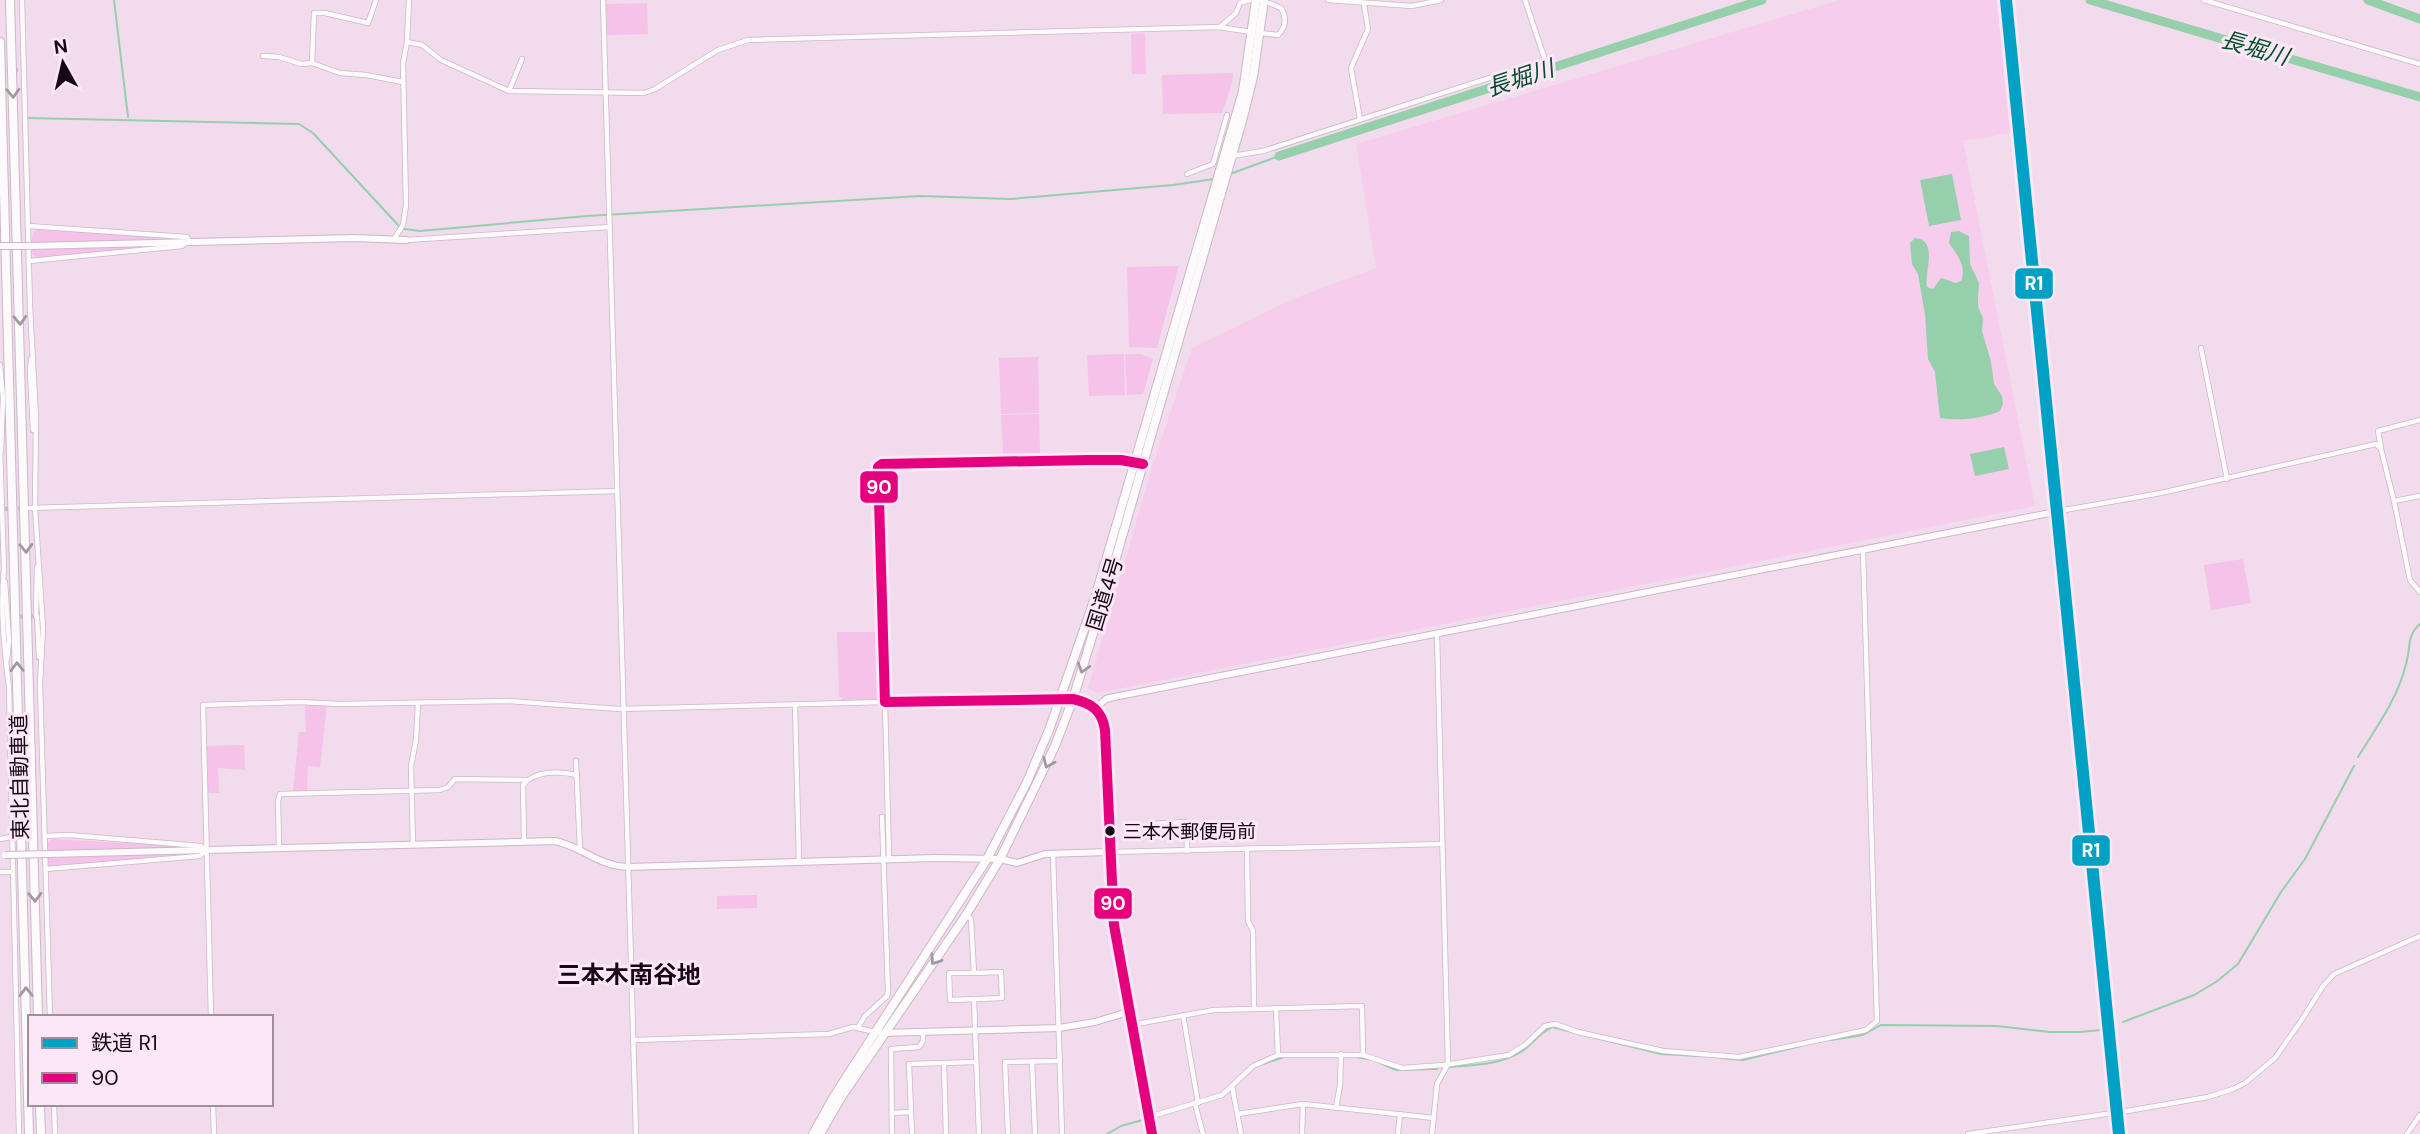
<svg xmlns="http://www.w3.org/2000/svg" width="2420" height="1134" viewBox="0 0 2420 1134" font-family="'DM Sans','Noto Sans JP',sans-serif">
<style>
.built{fill:#f7cded}
.green{fill:#f5c2e9}
.water{fill:#96cfac}
.lines{fill:none;stroke-linecap:round;stroke-linejoin:round}
.stream{stroke:#96cfac;stroke-width:2}
.river{stroke:#96cfac;stroke-width:9}
.street-tunnel{stroke:#d1bbcc;stroke-width:4.5;stroke-dasharray:4.5 2;stroke-linecap:butt}
.street-casing{stroke:#cbb8c7;stroke-width:6}
.secondary-casing{stroke:#cbb8c7;stroke-width:8}
.highway-casing{stroke:#cbb8c7;stroke-width:10}
.street{stroke:#fdfafc;stroke-width:4.5}
.secondary{stroke:#fdfafc;stroke-width:6}
.highway{stroke:#fdfafc;stroke-width:8}
.secondary-bridge-casing{stroke:#cbb8c7;stroke-width:8;stroke-linecap:butt}
.secondary-bridge{stroke:#fdfafc;stroke-width:6}
.bus-1-casing{stroke:#fbe7f6;stroke-width:16}
.bus-1{stroke:#e5007d;stroke-width:10}
.rail-1-casing{stroke:#fbe7f6;stroke-width:18}
.rail-1{stroke:#01a1c5;stroke-width:12}
.oneway{stroke:#a199a0}
.bus-dot{fill:#180815;stroke:#fbe7f6;stroke-width:2.5}
.labels{text-anchor:middle;dominant-baseline:central;stroke-width:6;stroke-linejoin:round;paint-order:stroke}
.bus-label{font-size:19px;fill:#180815;stroke:#fbe7f6;text-anchor:start}
.street-label{font-size:21px;fill:#180815;stroke:#fbe7f6}
.water-label{font-size:23px;font-style:italic;fill:#044e2a;stroke:#fbe7f6}
.quarter-label{font-size:24px;font-weight:bold;fill:#180815;stroke:#fbe7f6}
.line-badge{stroke:#fbe7f6;stroke-width:2.5}
.badge-label{font-size:19px;text-anchor:middle;font-weight:bold;fill:#fff}
</style>
<rect width="100%" height="100%" fill="#f2dbec"/>
<path class="built" d="M1840,0H2000L2016,132L1963,141L2035,506L1098,693L1088,688L1153,464L1192,348L1295,298L1376,268L1356,144Z"/>
<g class="green">
<path d="M647,3L648,34L607,35L606,4Z"/>
<path d="M1145,33L1146,74H1132L1131,34Z"/>
<path d="M1233,73L1232,84L1222,113L1163,114L1162,75Z"/>
<path d="M38,229H42L178,238L31,243L33,233Z"/>
<path d="M179,244L39,258L33,255L32,249Z"/>
<path d="M1179,266L1157,348L1129,347L1127,267Z"/>
<path d="M1124,354L1125,395L1089,396L1087,355Z"/>
<path d="M1125,354H1141L1153,359L1143,394L1127,395Z"/>
<path d="M1038,357L1039,413L1001,414L999,358Z"/>
<path d="M1039,414L1040,453L1003,454L1001,415Z"/>
<path d="M2243,559L2251,603L2211,610L2204,565Z"/>
<path d="M837,632H876L878,699L842,700V697H839Z"/>
<path d="M305,704H327L320,767L308,766L307,792H293L299,732H306Z"/>
<path d="M244,745L245,770L218,768L219,793H208L207,746Z"/>
<path d="M52,839L199,847L47,851V844Z"/>
<path d="M195,853L51,868L48,864L47,858Z"/>
<path d="M757,895V908L717,909V896Z"/>
</g>
<g class="water">
<path d="M1952,174L1961,220L1929,226L1920,180Z"/>
<path d="M1959,231L1969,236L1970,264L1979,283L1978,298V307L1983,318L1982,331L1991,362L1994,384L2002,396L2003,404L2000,411C1982,419 1959,421 1940,418L1935,372L1928,359L1925,314L1918,274L1912,264L1910,243L1915,238C1939,240 1924,272 1927,287L1933,289L1941,278L1956,283L1962,280C1965,263 1958,257 1949,243L1951,232Z"/>
<path d="M2004,447L2009,469L1975,476L1970,454Z"/>
</g>
<g class="lines">
<g class="stream">
<path d="M114,0L128,117"/>
<path d="M27,118L299,124L313,133L399,226"/>
<path d="M1230,174L1279,156"/>
<path d="M404,229L420,231L587,216L920,196L1011,199L1173,185L1214,179"/>
<path d="M2358,757C2376,728 2398,698 2406,664C2411,648 2406,636 2420,624"/>
<path d="M2123,1022L2194,995L2216,982L2238,964L2281,892L2305,859L2354,766"/>
<path d="M1831,1040L1863,1035L1881,1025L1997,1026L2050,1032H2080L2101,1030"/>
<path d="M1356,1057L1368,1059"/>
<path d="M1721,1058L1743,1060L1801,1046"/>
<path d="M1380,1063L1396,1070L1437,1069"/>
<path d="M1263,1064L1284,1057"/>
<path d="M1449,1067C1473,1065 1500,1065 1521,1052C1532,1045 1540,1032 1552,1027L1661,1054L1698,1056"/>
<path d="M1107,1134L1121,1126L1146,1119"/>
</g>
<g class="river">
<path d="M2090,0L2420,97"/>
<path d="M2368,0L2420,19"/>
<path d="M1279,156L1762,0"/>
</g>
<g class="street-tunnel">
<path d="M1,70H18"/>
<path d="M5,509L25,508"/>
<path d="M11,617L35,616"/>
</g>
<g class="street-casing">
<g id="street">
<path d="M22,0L30,307L36,418L35,508L43,628L40,684L50,1017"/>
<path d="M603,0L636,1134"/>
<path d="M1328,0L1412,6L1441,0"/>
<path d="M2204,0L2420,64"/>
<path d="M1221,26L1236,13L1240,3L1250,0"/>
<path d="M1260,33L1278,35C1286,27 1287,18 1281,8L1269,3"/>
<path d="M407,42L422,45L441,60L509,91L644,93L655,89L718,50L748,40L1219,27L1251,32"/>
<path d="M263,56L279,57L301,64L312,63L340,73L366,75L403,82"/>
<path d="M312,63L314,13H325L368,23L376,0"/>
<path d="M509,91L522,59"/>
<path d="M1360,119L1351,68L1368,29L1364,4"/>
<path d="M1232,156L1263,151L1545,60L1525,0"/>
<path d="M1187,174L1213,164L1227,115"/>
<path d="M28,226L187,237L189,241L182,246L29,261"/>
<path d="M394,239L403,225L406,205L403,63L407,42L409,0"/>
<path d="M406,240L610,227"/>
<path d="M2201,348L2227,479"/>
<path d="M31,359L30,372L33,430"/>
<path d="M0,365L3,398L1,451"/>
<path d="M0,448L4,569"/>
<path d="M2381,448L2378,431L2420,420"/>
<path d="M2394,501L2410,580L2420,592"/>
<path d="M29,508L617,491"/>
<path d="M2065,510L2161,493L2376,444L2381,449L2394,501L2420,496"/>
<path d="M4,569C0,609 4,647 9,687L19,1134"/>
<path d="M5,582L9,641L7,660"/>
<path d="M36,616L37,567"/>
<path d="M37,616L39,657"/>
<path d="M795,705L799,861"/>
<path d="M576,761L580,850"/>
<path d="M1151,824L1186,822L1187,851"/>
<path d="M45,836L69,835L201,846L206,850L200,856L46,869"/>
<path d="M0,839L11,837"/>
<path d="M524,842L523,785C535,770 560,771 577,775"/>
<path d="M413,845L411,766L416,740L418,703"/>
<path d="M279,848L278,801L280,794L440,790L448,787L455,779L526,780"/>
<path d="M1247,849L1248,921L1253,931L1254,1009"/>
<path d="M1111,852L1442,844"/>
<path d="M1053,854L1062,1134"/>
<path d="M0,872H12"/>
<path d="M966,915L971,919L974,973H949L950,1000L1002,998L1001,972L974,973"/>
<path d="M974,999L979,1134"/>
<path d="M1276,1008L1278,1055"/>
<path d="M1183,1015L1198,1103"/>
<path d="M211,1017L203,705L300,702L340,704L508,701L619,709L885,702L889,859"/>
<path d="M1131,1025L1214,1010L1362,1006L1363,1055"/>
<path d="M858,1027L865,1016L887,996L888,991L882,817"/>
<path d="M633,1040L829,1034L853,1027L875,1032"/>
<path d="M1032,1061L1035,1134"/>
<path d="M944,1064L946,1134"/>
<path d="M1232,1086L1241,1134"/>
<path d="M54,1104L55,1134"/>
<path d="M213,1104L214,1134"/>
<path d="M1195,1104L1203,1134"/>
<path d="M1336,1108L1340,1085L1341,1054"/>
<path d="M911,1112L909,1064L976,1062"/>
<path d="M892,1113L911,1112L912,1134"/>
<path d="M1238,1114L1303,1104L1434,1118"/>
<path d="M1149,1117L1222,1095L1253,1066L1278,1055H1363L1402,1068L1444,1065L1509,1055L1525,1045L1545,1026L1555,1024L1578,1032L1663,1051L1739,1057L1866,1030L1877,1021L1863,550"/>
<path d="M892,1134L891,1049L919,1047L923,1041V1033"/>
<path d="M1008,1134L1005,1062L1060,1061"/>
<path d="M1302,1134L1303,1104"/>
<path d="M1398,1134L1400,1114"/>
<path d="M1432,1134L1437,1084L1448,1064L1437,634"/>
<path d="M1968,1134L2127,1111L2208,1097L2233,1089L2245,1083L2275,1058L2301,1021L2323,986L2334,974L2420,936"/>
<path d="M2407,1134L2420,1115"/>
</g>
</g>
<g class="secondary-casing">
<g id="secondary">
<path d="M30,246L354,238L406,240"/>
<path d="M1138,462L1089,460L882,464L878,467L885,702L1073,699C1091,703 1102,710 1105,730L1114,925L1152,1134"/>
<path d="M1096,708L1106,699L1114,697L2065,510"/>
<path d="M49,854L555,841C583,847 598,866 628,867L935,858L1000,859L1017,863L1045,854L1110,852"/>
<path d="M881,1033L1059,1028L1095,1022L1128,1012"/>
</g>
</g>
<g class="highway-casing">
<g id="highway">
<path d="M10,0L38,1017"/>
<path d="M0,42L29,1134"/>
<path d="M40,1104L41,1134"/>
<path d="M813,1134L833,1098L987,859L1027,782L1049,730L1095,598L1225,153L1243,91L1256,0"/>
<path d="M820,1134L842,1096L966,915L1000,859L1055,746L1073,699L1113,568L1242,121L1253,77L1264,0"/>
</g>
</g>
<use href="#street" class="street"/>
<use href="#secondary" class="secondary"/>
<use href="#highway" class="highway"/>
<g class="secondary-bridge-casing">
<g id="secondary-bridge">
<path d="M0,246H30"/>
<path d="M5,855L49,854"/>
</g>
</g>
<use href="#secondary-bridge" class="secondary-bridge"/>
<g class="bus-1-casing">
<path id="bus-1" d="M1143,464L1121,460H1089L882,464L878,467L885,702L1073,699C1091,703 1102,710 1105,730L1114,925L1152,1134"/>
</g>
<use href="#bus-1" class="bus-1"/>
<g class="rail-1-casing">
<path id="rail-1" d="M2006,0L2119,1134"/>
</g>
<use href="#rail-1" class="rail-1"/>
</g>
<defs><path id="oneway-chevron" d="M-2-3.5L2.5 0L-2 3.5" fill="none" stroke-width="1.6" stroke-linecap="round" stroke-linejoin="round" transform="scale(1.75)"/></defs>
<g class="oneway">
<use href="#oneway-chevron" transform="translate(13 93) rotate(88)"/>
<use href="#oneway-chevron" transform="translate(20 320) rotate(88)"/>
<use href="#oneway-chevron" transform="translate(26 548) rotate(88)"/>
<use href="#oneway-chevron" transform="translate(17 667) rotate(-91)"/>
<use href="#oneway-chevron" transform="translate(1083 668) rotate(107)"/>
<use href="#oneway-chevron" transform="translate(1048 763) rotate(114)"/>
<use href="#oneway-chevron" transform="translate(35 897) rotate(88)"/>
<use href="#oneway-chevron" transform="translate(935 960) rotate(124)"/>
<use href="#oneway-chevron" transform="translate(26 992) rotate(-91)"/>
</g>
<circle class="bus-dot" cx="1110" cy="831" r="6"/>
<g class="labels">
<g class="bus-label">
<text x="1123" y="831">三本木郵便局前</text>
</g>
<g class="street-label">
<text transform="translate(1105 594) rotate(-73)">国道4号</text>
<text transform="translate(20 777) rotate(-91)">東北自動車道</text>
</g>
<g class="water-label">
<text transform="translate(2255 48) rotate(16)">長堀川</text>
<text transform="translate(1520 78) rotate(-18)">長堀川</text>
</g>
<g class="quarter-label">
<text x="629" y="974">三本木南谷地</text>
</g>
</g>
<g class="line-badge">
<rect x="2014" y="267" width="40" height="33" rx="7" fill="#01a1c5"/>
<rect x="859" y="470" width="40" height="34" rx="7" fill="#e5007d"/>
<rect x="2071" y="834" width="40" height="33" rx="7" fill="#01a1c5"/>
<rect x="1093" y="887" width="40" height="33" rx="7" fill="#e5007d"/>
</g>
<g class="badge-label">
<text x="2034" y="290">R1</text>
<text x="879" y="494">90</text>
<text x="2091" y="857">R1</text>
<text x="1113" y="910">90</text>
</g>
<rect x="28" y="1015" width="245" height="91" fill="#fbe7f6" stroke="#a08e9c" stroke-width="2"/>
<rect x="42" y="1038" width="35" height="10" fill="#01a1c5" stroke="#a08e9c" stroke-width="2"/>
<text x="91" y="1050" font-size="21" fill="#180815">鉄道 R1</text>
<rect x="42" y="1073" width="35" height="10" fill="#e5007d" stroke="#a08e9c" stroke-width="2"/>
<text x="91" y="1085" font-size="21" fill="#180815">90</text>
<g transform="translate(63 63) rotate(352)" stroke="#fbe7f6" stroke-width="5" paint-order="stroke">
<path d="M0-5L12 26L0 18L-12 26Z" fill="#180815"/>
<text y="-10" font-size="19" font-weight="bold" text-anchor="middle" fill="#180815">N</text>
</g>
</svg>
